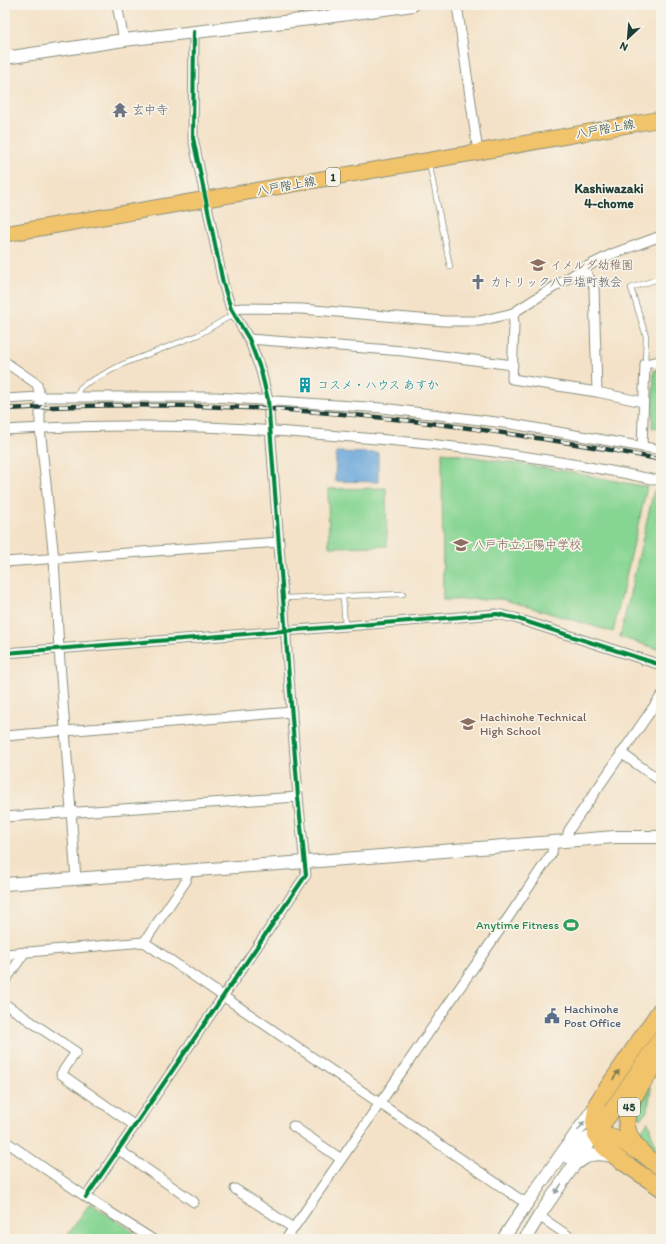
<svg xmlns="http://www.w3.org/2000/svg" width="666" height="1244" viewBox="0 0 666 1244" font-family="Itim,'Klee One',sans-serif">
<style>
.green{fill:#87d593;stroke:#538964}
.water{fill:#67a5d9;stroke:#437186}
.lines{fill:none;stroke-linecap:round;stroke-linejoin:round}
.service-casing{stroke:#8a907e;stroke-width:6}
.minor-casing{stroke:#8a907e;stroke-width:11}
.tertiary-casing{stroke:#8a907e;stroke-width:14}
.primary-casing{stroke:#8a907e;stroke-width:17}
.trunk-casing{stroke:#8a907e;stroke-width:18}
.service{stroke:#fff;stroke-width:4.5}
.minor{stroke:#fff;stroke-width:9}
.tertiary{stroke:#fff;stroke-width:12}
.primary{stroke:#f1c36a;stroke-width:15}
.trunk{stroke:#f1c36a;stroke-width:16}
.rail-casing{stroke:#1f3d34;stroke-width:4.5}
.rail{stroke:#f7f3e8;stroke-width:3;stroke-dasharray:9;stroke-linecap:butt}
.cycleway-casing{stroke:#f7f3e8;stroke-width:6}
.cycleway{stroke:#00873e;stroke-width:4}
.oneway{fill:#7d794c}
.oneway2{fill:#8f9e9a}
.labels{text-anchor:middle;dominant-baseline:central;stroke-width:3.5;stroke-linejoin:round;paint-order:stroke}
.shield{fill:#f7f3e8;stroke:#60746a;stroke-width:1}
.shield-label{font-size:11px;font-weight:bold;fill:#1f3d34}
.worship-label{font-size:12px;fill:#5b616d;stroke:#f7f3e8;text-anchor:start}
.street-label{font-size:12px;fill:#1f3d34;stroke:#f7f3e8}
.education-label{font-size:12px;fill:#785e54;stroke:#f7f3e8;text-anchor:start}
.culture-label{font-size:12px;fill:#0d838f;stroke:#f7f3e8;text-anchor:start}
.leisure-label{font-size:12px;fill:#27864d;stroke:#f7f3e8;text-anchor:end}
.service-label{font-size:12px;fill:#4e5e75;stroke:#f7f3e8;text-anchor:start}
.neighbourhood-label{font-size:13px;font-weight:bold;fill:#1f3d34;stroke:#f7f3e8}
</style>
<rect width="100%" height="100%" fill="#f7f3e8"/>
<filter id="ink" filterUnits="userSpaceOnUse"><feTurbulence type="fractalNoise" baseFrequency=".025" numOctaves="2"/><feDisplacementMap in="SourceGraphic" scale="8" xChannelSelector="R" yChannelSelector="G"/><feConvolveMatrix kernelMatrix="1 2 1 2 8 2 1 2 1" color-interpolation-filters="sRGB"/></filter>
<filter id="wash" filterUnits="userSpaceOnUse"><feTurbulence type="fractalNoise" baseFrequency=".012" numOctaves="4" result="noise"/><feDisplacementMap in="SourceGraphic" scale="16" xChannelSelector="R" yChannelSelector="G"/><feGaussianBlur stdDeviation="0.9" result="paint"/><feColorMatrix in="noise" values="0 0 0 0 0 0 0 0 0 0 0 0 0 0 0 0 0 1.4 0 .05"/><feComposite in="paint" operator="in"/></filter>
<g filter="url(#wash)">
<rect width="100%" height="100%" fill="#f4e2c8"/>
<g class="green">
<path d="M654,370H661V428H652Z"/>
<path d="M442,452L564,471L647,487L613,632L502,599L443,600Z"/>
<path d="M386,488L387,546L329,547L328,489Z"/>
<path d="M654,490L661,491V650L620,637Z"/>
<path d="M649,1087L651,1088L648,1109L642,1118L637,1115L639,1109Z"/>
<path d="M648,1121L653,1138L661,1153V1157L646,1143L640,1134Z"/>
<path d="M90,1203L135,1233L130,1239H65Z"/>
</g>
<path class="water" d="M336,452L378,453V482L335,481Z"/>
</g>
<g filter="url(#ink)">
<g class="lines">
<g class="service-casing">
<g id="service">
<path d="M429,162L450,267"/>
<path d="M645,364L646,336L631,288L661,278"/>
<path d="M76,397L80,388L85,384L123,364L198,335L234,314"/>
<path d="M343,596L403,594"/>
<path d="M283,598L343,596L345,627"/>
</g>
</g>
<g class="minor-casing">
<g id="minor">
<path d="M117,5L124,40"/>
<path d="M457,5L478,152"/>
<path d="M584,268L594,287L597,392"/>
<path d="M231,309L244,308L302,309L444,321H480L513,313L514,325L512,379L597,392L643,402"/>
<path d="M513,313L584,268L612,254L661,236"/>
<path d="M249,339L403,351L513,365"/>
<path d="M5,362L37,384L40,397V428L54,559L59,649L76,879"/>
<path d="M5,399L40,397H216L382,408L512,424L661,450"/>
<path d="M5,430C70,426 135,425 201,427C247,428 293,432 340,436C447,444 555,458 661,481"/>
<path d="M642,447L645,364L661,361"/>
<path d="M5,562L279,542"/>
<path d="M5,653L497,614L515,618L661,665"/>
<path d="M5,736L292,712"/>
<path d="M621,753L661,781"/>
<path d="M5,817L298,797"/>
<path d="M566,841L569,830L661,696"/>
<path d="M144,942L186,881V870"/>
<path d="M5,954L144,942L518,1198L527,1203"/>
<path d="M5,981L25,952"/>
<path d="M5,1004L76,1052L61,1074L135,1126"/>
<path d="M293,1126L341,1159"/>
<path d="M5,1141L86,1197L152,1239"/>
<path d="M119,1150L194,1202"/>
<path d="M235,1189L293,1228"/>
<path d="M86,1197L306,875L298,797L268,400L261,371L249,339L231,309L223,283L193,138L194,32"/>
<path d="M539,1216L573,1239"/>
<path d="M286,1239L510,915L552,853L553,842"/>
</g>
</g>
<g class="tertiary-casing">
<g id="tertiary">
<path d="M5,58L124,40L319,18L413,5"/>
<path d="M5,884L319,861L615,837H661"/>
<path d="M568,1157C577,1145 582,1140 596,1134"/>
<path d="M579,1162C591,1152 602,1153 616,1157"/>
<path d="M503,1239L527,1203L596,1105"/>
<path d="M525,1239L539,1216L594,1136"/>
</g>
</g>
<g class="primary-casing">
<path id="primary" d="M5,234L478,152L661,119"/>
</g>
<g class="trunk-casing">
<g id="trunk">
<path d="M661,1009L597,1103L594,1122L596,1134L604,1147L617,1158L661,1188"/>
<path d="M661,1057C629,1103 603,1128 661,1168"/>
<path d="M596,1134L661,1038"/>
<path d="M596,1134C612,1135 623,1142 636,1151"/>
</g>
</g>
<use href="#service" class="service"/>
<use href="#minor" class="minor"/>
<use href="#tertiary" class="tertiary"/>
<use href="#primary" class="primary"/>
<use href="#trunk" class="trunk"/>
<g class="rail-casing">
<path id="rail" d="M5,409C176,399 348,409 517,435C565,442 614,449 661,460"/>
</g>
<use href="#rail" class="rail"/>
<g class="cycleway-casing">
<g id="cycleway">
<path d="M5,653L497,614L515,618L661,665"/>
<path d="M86,1197L306,875L298,797L268,400L261,371L249,339L231,309L223,283L193,138L194,32"/>
</g>
</g>
<use href="#cycleway" class="cycleway"/>
</g>
<defs><path id="oneway-solid" d="M-6-.8H1V-3.2L6.5 0L1 3.2V.8H-6Z"/></defs>
<use class="oneway" href="#oneway-solid" transform="translate(616 1075) rotate(-56)"/>
<g class="oneway2">
<use href="#oneway-solid" transform="translate(581 1126) rotate(-55)"/>
<use href="#oneway-solid" transform="translate(558 1189) rotate(125)"/>
</g>
</g>
<defs>
<g id="temple-bare" transform="scale(1.2)"><path d="M0-6L5-2H3V0L6.5 2.5H4V6H1.5V3h-3V6H-4V2.5H-6.5L-3 0V-2H-5Z" fill="#6b7280" stroke="#f7f3e8" stroke-width="2.5" paint-order="stroke"/></g>
<g id="school-bare" transform="scale(1.2)"><path d="M0-5L7-2L0 1L-7-2ZM-4 1L0 2.5L4 1V4Q0 6-4 4Z" fill="#8d6e63" stroke="#f7f3e8" stroke-width="2.5" paint-order="stroke"/></g>
<g id="church-bare" transform="scale(1.2)"><path d="M-1.2-6h2.4v3.5h3.3v2.4h-3.3V6h-2.4V-.1h-3.3v-2.4h3.3Z" fill="#6b7280" stroke="#f7f3e8" stroke-width="2.5" paint-order="stroke"/></g>
<g id="building-bare" transform="scale(1.2)"><path d="M-4-6H4V6H1V3H-1V6H-4ZM-2.5-4.3h1.7v1.8h-1.7ZM.8-4.3h1.7v1.8H.8ZM-2.5-1h1.7V.8h-1.7ZM.8-1h1.7V.8H.8Z" fill="#0f9aa8" stroke="#f7f3e8" stroke-width="2.5" paint-order="stroke"/></g>
<g id="stadium-bare" transform="scale(1.2)"><path d="M0-5a6.5 5 0 1 0 0 10a6.5 5 0 1 0 0-10ZM-3.5-1.8h7v3.6h-7Z" fill="#2e9e5b" stroke="#f7f3e8" stroke-width="2.5" paint-order="stroke"/></g>
<g id="civic-bare" transform="scale(1.2)"><path d="M-.6-6.5H3V-4.5H.6V-3L4-1V1h2V6H-6V1h2V-1L-.6-3ZM-1.2 2.5V6h2.4V2.5Z" fill="#5c6f8a" stroke="#f7f3e8" stroke-width="2.5" paint-order="stroke"/></g>
</defs>
<g fill-rule="evenodd">
<use href="#temple-bare" x="120" y="110"/>
<use href="#school-bare" x="538" y="265"/>
<use href="#church-bare" x="478" y="282"/>
<use href="#building-bare" x="305" y="385"/>
<use href="#school-bare" x="461" y="545"/>
<use href="#school-bare" x="468" y="724"/>
<use href="#stadium-bare" x="571" y="925"/>
<use href="#civic-bare" x="552" y="1016"/>
</g>
<g class="labels">
<g class="shield">
<rect x="326" y="168" width="14" height="18" rx="3"/>
<rect x="618" y="1098" width="22" height="18" rx="3"/>
</g>
<g class="shield-label">
<text x="333" y="177">1</text>
<text x="629" y="1107">45</text>
</g>
<g class="worship-label">
<text x="132" y="110">玄中寺</text>
<text x="490" y="282">カトリック八戸塩町教会</text>
</g>
<g class="street-label">
<text transform="translate(605 129) rotate(-10)">八戸階上線</text>
<text transform="translate(286 186) rotate(-10)">八戸階上線</text>
</g>
<g class="education-label">
<text x="550" y="265">イメルダ幼稚園</text>
<text x="473" y="545">八戸市立江陽中学校</text>
<text x="480" y="717">Hachinohe Technical<tspan x="480" dy="14">High School</tspan></text>
</g>
<g class="culture-label">
<text x="317" y="385">コスメ・ハウス あすか</text>
</g>
<g class="leisure-label">
<text x="559" y="925">Anytime Fitness</text>
</g>
<g class="service-label">
<text x="564" y="1009">Hachinohe<tspan x="564" dy="14">Post Office</tspan></text>
</g>
<g class="neighbourhood-label">
<text x="609" y="188">Kashiwazaki<tspan x="609" dy="15">4-chome</tspan></text>
</g>
</g>
<rect width="666" height="1244" fill="none" stroke="#f7f3e8" stroke-width="20"/>
<g transform="translate(628 38) rotate(206)" stroke="#f7f3e8" stroke-width="3" paint-order="stroke">
<path d="M0-3L7 15L0 10L-7 15Z" fill="#1f3d34"/>
<text y="-6" font-size="11" font-weight="bold" text-anchor="middle" fill="#1f3d34">N</text>
</g>
</svg>
